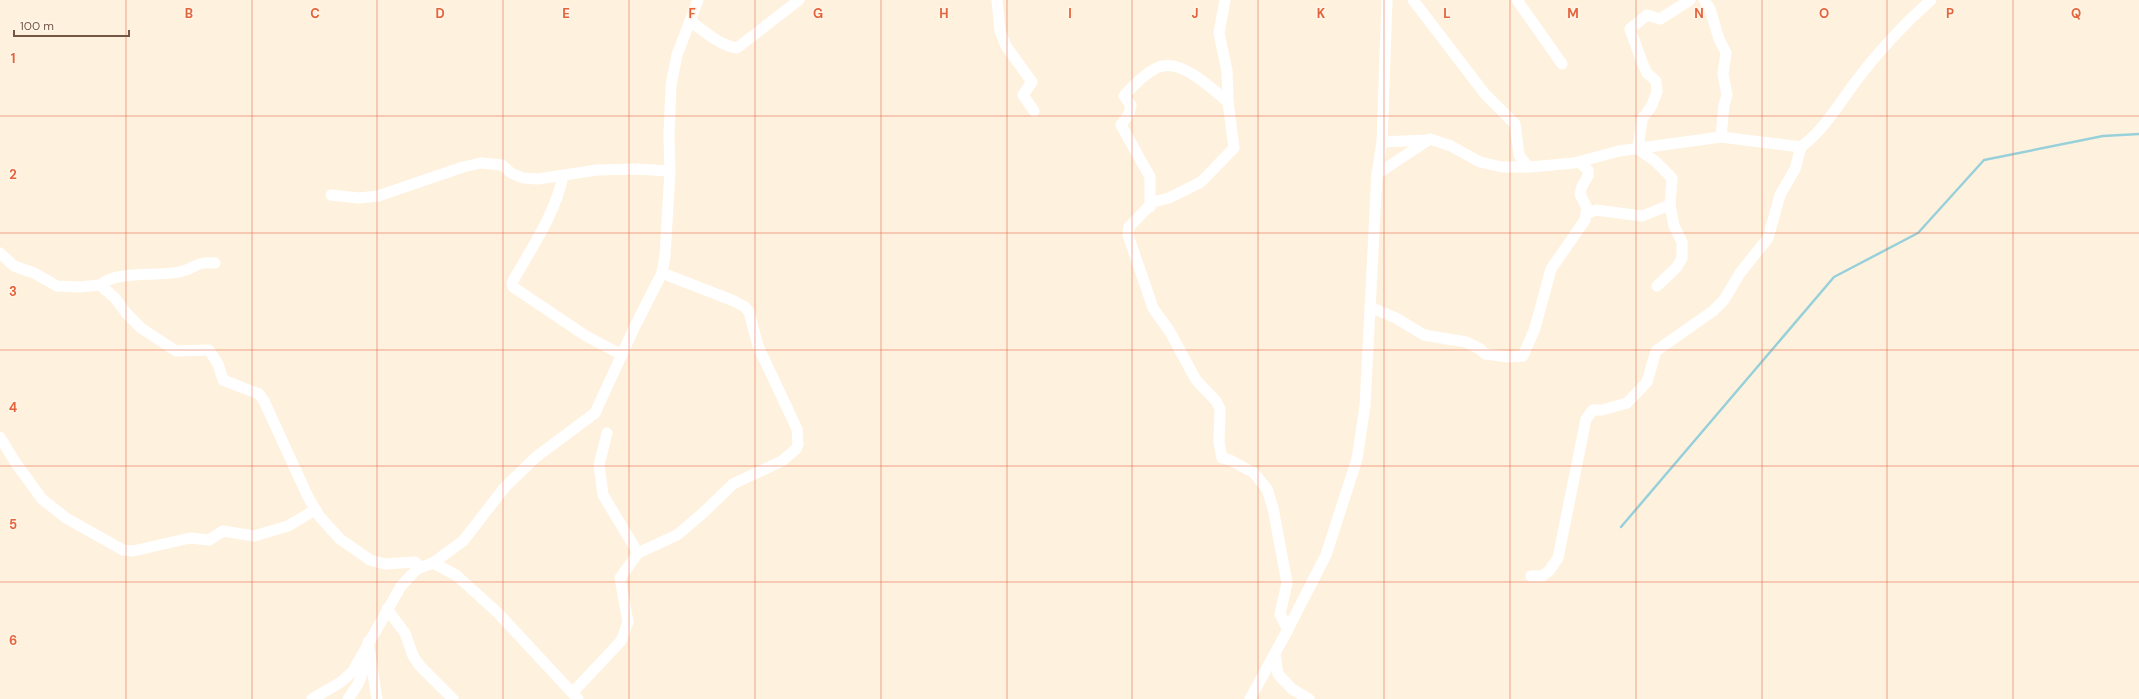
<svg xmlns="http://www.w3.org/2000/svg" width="2139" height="699" viewBox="0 0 2139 699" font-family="'DM Sans',sans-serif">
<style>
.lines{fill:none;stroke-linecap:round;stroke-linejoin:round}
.stream{stroke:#98d0da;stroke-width:2.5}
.minor{stroke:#fff;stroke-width:11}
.grid{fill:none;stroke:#e4643d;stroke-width:1;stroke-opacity:0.55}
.grid-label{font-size:13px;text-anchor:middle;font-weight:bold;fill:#e4643d;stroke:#fff5e7;stroke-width:3;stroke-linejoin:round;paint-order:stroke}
</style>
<rect width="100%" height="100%" fill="#fef2df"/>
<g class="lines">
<path class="stream" d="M1621,527L1834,277L1918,233L1984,160L2103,136L2139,134"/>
<g class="minor">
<path d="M997,0L1000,31L1006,46L1032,82L1023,95L1034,111"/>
<path d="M1225,0L1219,33L1227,71L1228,102L1234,148L1201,182L1169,198L1153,202L1129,227L1128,235L1153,308L1170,332L1196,380L1216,401L1220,409L1219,442L1222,458L1230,460L1254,473L1267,489L1273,508L1287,583L1280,614L1288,630"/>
<path d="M1413,0L1485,94L1515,124L1519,155L1528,167"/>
<path d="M1517,0L1562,64"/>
<path d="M1704,0L1710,9L1719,39L1726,53L1723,74L1727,95L1724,105L1721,137"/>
<path d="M690,21C703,30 720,46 737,48L799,0"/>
<path d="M1382,142L1427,140"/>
<path d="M1377,174L1430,139L1451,146L1480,162L1502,167H1530L1574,163L1619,151L1721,137L1801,147C1824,130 1839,104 1856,81C1878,52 1904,24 1931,0"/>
<path d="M563,176C555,215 531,248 512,283L513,287L586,336L622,355"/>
<path d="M331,195L359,198L378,196L463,167L481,163L502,165L511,173L523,178L538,179L597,170L636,169L670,171"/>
<path d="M1150,207V177L1121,125L1129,114L1131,105L1124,96C1132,87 1150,68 1163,66C1185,62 1212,89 1228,102"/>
<path d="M1586,214L1596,210L1642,216L1670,205"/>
<path d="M0,253L14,266L34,273L57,286L79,287L100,285L115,298L127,314L141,328L176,351L209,350L218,364L223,380L259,394L264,401L308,497L320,517L340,539L370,560L385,564L415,562L420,567"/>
<path d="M100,285C117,270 157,277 179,272C195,269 195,261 215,263"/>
<path d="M1657,286L1677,267L1682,258V242L1674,226L1670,205L1672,178L1655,161L1638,149L1642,119L1651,107L1657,92L1656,81L1647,73L1642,62L1630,29L1647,15L1660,19L1690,0"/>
<path d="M1370,307L1396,318L1424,335L1466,342L1480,349L1485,354L1509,357L1523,356L1535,328L1551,269L1585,220L1587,208L1580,194L1582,186L1588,176V170L1579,162"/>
<path d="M0,437L15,462L42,499L66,518L123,550L133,551L190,538L209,540L223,531L254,536L288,526L315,510"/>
<path d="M638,553L677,535L703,513L733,484L782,461L796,449L798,444L797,429L758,346L749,312L745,307L734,301L662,273"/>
<path d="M433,563L463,541L505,487L536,457L595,413L635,326L662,273L665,256L670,171L669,136L671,85L677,55L698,0"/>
<path d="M1531,576H1542L1549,571L1558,558L1586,419L1593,410H1602L1627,403L1647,382L1656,351L1713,311L1724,300L1740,273L1768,238L1780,195L1795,169L1801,147"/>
<path d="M387,609L405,633L413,656L420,666L453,699"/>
<path d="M368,642L377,699"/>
<path d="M1275,654L1278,674L1292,689L1309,699"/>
<path d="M573,692L621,641L623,636L628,622L620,578L638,553L603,495L599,465L607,433"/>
<path d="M312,699L341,682L353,671L401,586L417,569L433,563L456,575L498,613L578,699"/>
<path d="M348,699L358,684L369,657"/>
<path d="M1250,699L1286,633L1326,555L1357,459L1365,406L1377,174L1382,142L1387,0"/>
</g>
</g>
<path class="grid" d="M126,0V699M252,0V699M377,0V699M503,0V699M629,0V699M755,0V699M881,0V699M1007,0V699M1132,0V699M1258,0V699M1384,0V699M1510,0V699M1636,0V699M1762,0V699M1887,0V699M2013,0V699M0,116H2139M0,233H2139M0,350H2139M0,466H2139M0,582H2139"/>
<g class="grid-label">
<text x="189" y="18">B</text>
<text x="315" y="18">C</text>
<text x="440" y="18">D</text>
<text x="566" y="18">E</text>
<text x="692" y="18">F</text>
<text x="818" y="18">G</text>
<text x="944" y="18">H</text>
<text x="1070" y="18">I</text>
<text x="1195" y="18">J</text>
<text x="1321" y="18">K</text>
<text x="1447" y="18">L</text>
<text x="1573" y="18">M</text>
<text x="1699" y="18">N</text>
<text x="1824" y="18">O</text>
<text x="1950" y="18">P</text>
<text x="2076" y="18">Q</text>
<text x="13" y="63">1</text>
<text x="13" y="179">2</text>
<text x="13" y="296">3</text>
<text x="13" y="412">4</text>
<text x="13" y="529">5</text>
<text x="13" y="645">6</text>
</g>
<path d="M14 30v6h115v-6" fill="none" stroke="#755745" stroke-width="2"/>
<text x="20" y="30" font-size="12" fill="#755745" stroke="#fff5e7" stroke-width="3" paint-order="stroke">100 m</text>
</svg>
